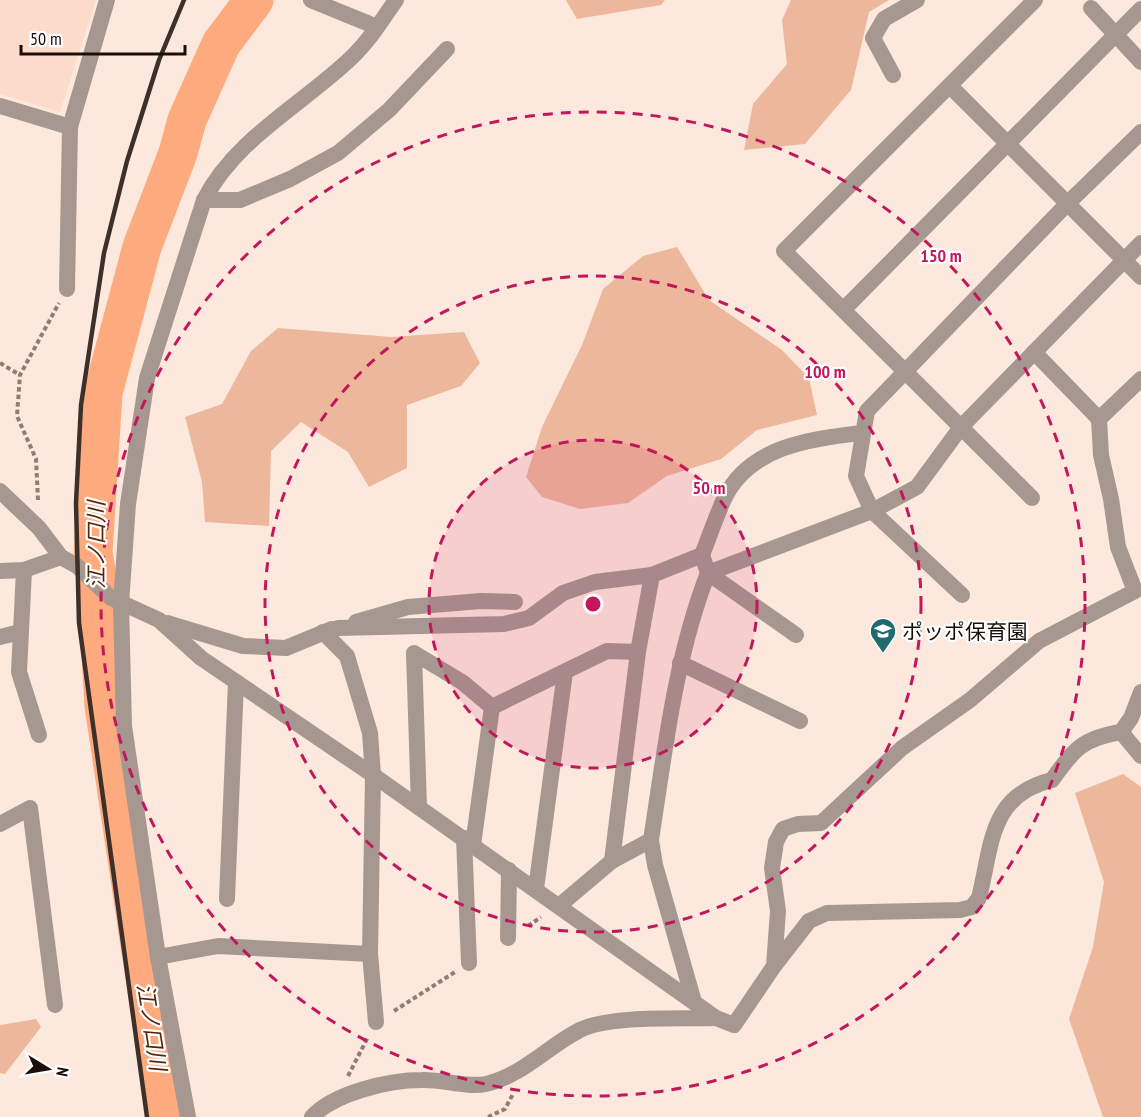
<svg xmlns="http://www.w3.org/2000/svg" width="1141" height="1117" viewBox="0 0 1141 1117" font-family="'PT Sans Narrow','Noto Sans JP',sans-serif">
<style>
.built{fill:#fcdbca}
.green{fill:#edb79c}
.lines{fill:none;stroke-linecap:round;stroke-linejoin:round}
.river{stroke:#fcaa7e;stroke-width:39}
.path{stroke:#8e7d75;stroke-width:4;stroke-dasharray:4.5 3;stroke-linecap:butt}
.minor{stroke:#a69890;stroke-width:16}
.rail{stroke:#3d302a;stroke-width:4.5}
.ring{fill:none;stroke:#c2185b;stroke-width:3;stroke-dasharray:10 8}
.labels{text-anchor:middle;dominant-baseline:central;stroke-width:4.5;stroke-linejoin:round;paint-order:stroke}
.poi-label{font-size:21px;fill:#1a0e09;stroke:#fff;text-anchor:start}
.water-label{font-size:22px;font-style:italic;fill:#572403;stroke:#fff}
.centre{fill:#c2185b;stroke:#fff;stroke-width:3}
.ring-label{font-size:18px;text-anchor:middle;font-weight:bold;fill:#c2185b;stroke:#fff;stroke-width:4.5;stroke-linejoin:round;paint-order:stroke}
</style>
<rect width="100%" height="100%" fill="#fde8dd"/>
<path class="built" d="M0,0H96L60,112L0,94Z"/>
<g class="green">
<path d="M566,0H665L661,5L577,19Z"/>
<path d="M791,0H889L869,12L851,90L805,144L744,150L753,104L787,64L782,20Z"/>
<path d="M677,247L709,300L782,350L809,378L817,415L757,430L721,459L667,476L628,503L580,509L542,497L526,477L542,427L582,345L603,289L643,256Z"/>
<path d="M278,328L391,337L464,332L480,363L461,386L407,405V468L369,487L348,452L301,422L271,451L269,526L205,522L202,482L185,417L222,404L251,351Z"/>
<path d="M1123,774L1141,787V1117H1103L1069,1019L1093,947L1104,882L1075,793Z"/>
<path d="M36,1019L41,1027L5,1074L0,1073V1025Z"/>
</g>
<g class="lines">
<path class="river" d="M166,1117L104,706L96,570L93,553L103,393L142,247L178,153L187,120L221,44L254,0"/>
<g class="path">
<path d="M0,363L20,375"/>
<path d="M38,500L36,459L17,416L20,375L59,303"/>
<path d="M528,926L541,917"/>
<path d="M394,1011L455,972"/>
<path d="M348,1076L368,1037"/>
<path d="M488,1117L505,1109L513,1094"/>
</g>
<g class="minor">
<path d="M311,0L377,27"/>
<path d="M1091,8L1141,62"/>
<path d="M893,75L873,38L884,19L917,0"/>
<path d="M950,86L1141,277"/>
<path d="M0,106L70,127"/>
<path d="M204,200H240L290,179L338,153L389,110L447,49"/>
<path d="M67,289L70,127L107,0"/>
<path d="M844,309L1141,9"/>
<path d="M1034,352L1099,419"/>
<path d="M0,491L39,528L61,557L77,566L111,598L159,620L201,658L373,775L716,1018L734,1025L774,966L778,911L772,868L776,842L783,829L798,824L821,823L902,748L970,700L1039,641L1135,591L1118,547L1111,499L1101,455L1099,419L1141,379"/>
<path d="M1032,498L784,251L1035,0"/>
<path d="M702,555C709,537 716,517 724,499C749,446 811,439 861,433"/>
<path d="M24,570L19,672L39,735"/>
<path d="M0,571L24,570L61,557"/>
<path d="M962,595L872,511L856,476L867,411L1067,204L1141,132"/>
<path d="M356,622L408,607L481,601L515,602"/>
<path d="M167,623L243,646L286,648L332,629"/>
<path d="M338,628L504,624L529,618L563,593L595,582L652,575L702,555L708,573L796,635"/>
<path d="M323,632L347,656L370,733L373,775L370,954L376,1022"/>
<path d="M0,637L20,632"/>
<path d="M680,663L800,721"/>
<path d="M1121,732L1141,756"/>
<path d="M419,807L414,653L462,682L492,707"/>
<path d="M0,824L30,808L55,1005"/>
<path d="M464,838L469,963"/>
<path d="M651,840L655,865L694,1002"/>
<path d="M473,845L492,707L607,651L638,652"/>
<path d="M612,861L638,652L652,575"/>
<path d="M536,889L565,672"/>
<path d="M227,899L236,682"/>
<path d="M560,905L612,861L651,840C665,750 675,658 708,573L872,511L917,487L961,427L1141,243"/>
<path d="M508,938L509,870"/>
<path d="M158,957L218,946L370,954"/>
<path d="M774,966L809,921L827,913L960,910L972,907L979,898C992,846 989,795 1052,780C1074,749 1083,738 1121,732L1131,718L1141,692"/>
<path d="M188,1117L158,957L124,726L121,604L128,504L147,378L204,200C235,139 303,104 351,58C369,41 382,20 396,0"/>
<path d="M312,1117C334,1093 389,1080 422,1080C442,1079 466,1088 486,1084C522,1076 548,1046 580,1030C611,1015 681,1019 716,1018"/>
</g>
<path class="rail" d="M147,1117L79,623L76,503L81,405L104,253L127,161L159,60L184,0"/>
</g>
<circle cx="593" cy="604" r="164" fill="#c2185b" fill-opacity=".12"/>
<g class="ring">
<circle cx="593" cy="604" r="164"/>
<circle cx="593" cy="604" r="328"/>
<circle cx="593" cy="604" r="492"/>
</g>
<defs>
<g id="school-pin" transform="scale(1.35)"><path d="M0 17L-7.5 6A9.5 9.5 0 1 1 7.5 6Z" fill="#1f6b6e" stroke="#fff"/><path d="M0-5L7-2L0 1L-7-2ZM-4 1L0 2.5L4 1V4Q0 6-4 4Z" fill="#fff"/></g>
</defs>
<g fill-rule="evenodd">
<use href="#school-pin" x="883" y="631"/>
</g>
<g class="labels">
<g class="poi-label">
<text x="902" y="631">ポッポ保育園</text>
</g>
<g class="water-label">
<text transform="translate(96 545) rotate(-90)">江ノ口川</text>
<text transform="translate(152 1027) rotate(81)">江ノ口川</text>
</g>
</g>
<circle cx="593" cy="604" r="9" class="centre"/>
<g class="ring-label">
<text x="941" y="262">150 m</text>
<text x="825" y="378">100 m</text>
<text x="709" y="494">50 m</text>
</g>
<g transform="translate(48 1069) rotate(101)" stroke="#ffffff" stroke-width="4.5" paint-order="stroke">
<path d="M0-4.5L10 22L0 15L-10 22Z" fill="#1a0e09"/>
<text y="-9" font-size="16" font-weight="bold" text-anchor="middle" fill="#1a0e09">N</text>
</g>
<path d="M21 45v9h164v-9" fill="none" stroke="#1a0e09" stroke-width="3"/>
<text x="30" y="45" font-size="18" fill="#1a0e09" stroke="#ffffff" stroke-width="4.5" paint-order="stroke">50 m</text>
</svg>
